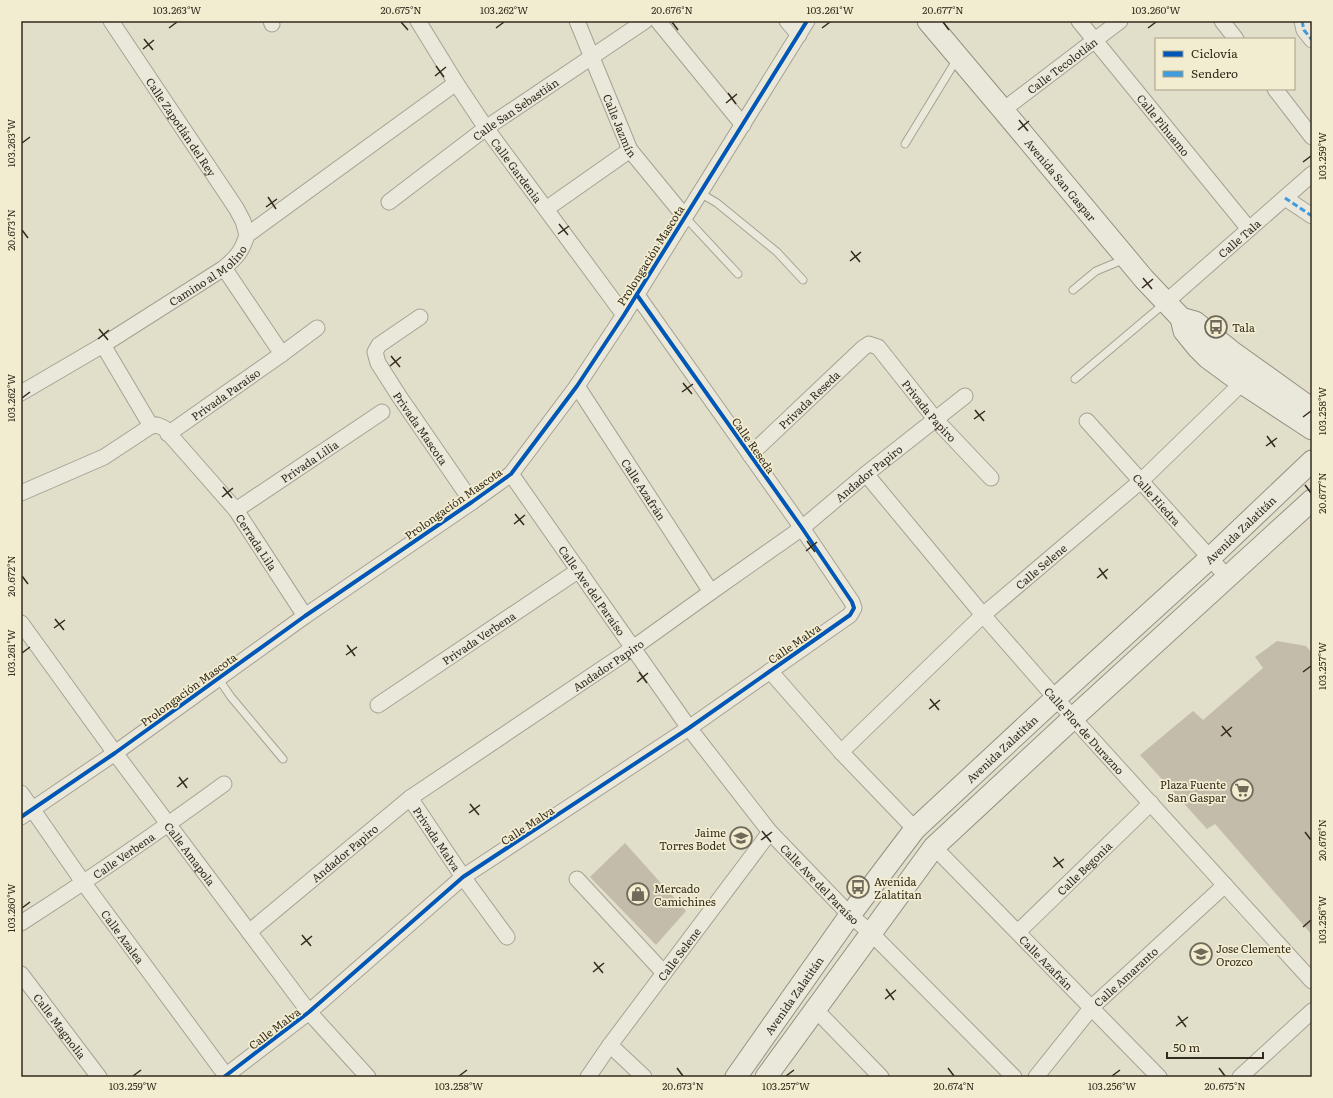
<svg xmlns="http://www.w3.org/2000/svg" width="1333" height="1098" viewBox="0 0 1333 1098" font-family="Literata,serif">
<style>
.building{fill:#c4bcab}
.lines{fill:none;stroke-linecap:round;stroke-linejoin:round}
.lane-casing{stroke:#a6a294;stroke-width:9}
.street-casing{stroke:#a6a294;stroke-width:17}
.secondary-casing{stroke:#959184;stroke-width:23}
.lane{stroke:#eae7db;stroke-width:7}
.street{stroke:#eae7db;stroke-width:15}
.secondary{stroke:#eae7db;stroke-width:21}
.quiet{stroke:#3e9cdf;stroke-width:3;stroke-dasharray:6 3;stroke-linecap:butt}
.cycleway-casing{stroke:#f2edd0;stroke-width:6}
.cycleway{stroke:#0057b8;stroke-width:4}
.ticks{fill:none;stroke:#332b1d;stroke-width:1.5}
.labels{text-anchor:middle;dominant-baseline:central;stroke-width:3.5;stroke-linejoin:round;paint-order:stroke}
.street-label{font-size:11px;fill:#332b1d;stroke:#f2edd0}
.poi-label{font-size:11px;fill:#332b1d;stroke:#f2edd0;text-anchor:start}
.neatline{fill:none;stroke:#332b1d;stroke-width:1.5}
.ticks-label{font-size:10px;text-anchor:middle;fill:#332b1d}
</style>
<rect width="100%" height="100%" fill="#e1deca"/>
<g class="building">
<path d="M1277,641L1306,646L1312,653V935L1215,824L1207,829L1140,755L1193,711L1203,720L1263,668L1255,657Z"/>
<path d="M625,843L686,911L656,945L590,877Z"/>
</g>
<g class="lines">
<g class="lane-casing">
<g id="lane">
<path d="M905,144L957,59"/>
<path d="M700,193L717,203L777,252L803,280"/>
<path d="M685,217L738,274"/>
<path d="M1073,290L1096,271L1125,259"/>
<path d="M1075,379L1165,303"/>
<path d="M218,678L231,697L283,759"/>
</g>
</g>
<g class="street-casing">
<g id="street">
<path id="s1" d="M111,21L236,208L243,221L247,235"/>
<path d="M271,21L272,24"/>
<path id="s2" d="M418,21L456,83L486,128L624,315"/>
<path id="s3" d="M577,21L630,150L685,217"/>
<path d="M658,21L743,125"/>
<path d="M787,21L799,35"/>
<path id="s4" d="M1079,21L1249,229"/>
<path d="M1222,21L1236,39"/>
<path d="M1302,21L1304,30L1312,40"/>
<path d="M1275,89L1312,137"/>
<path id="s5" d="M1003,110L1120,21"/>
<path d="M1285,198L1312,216"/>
<path id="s6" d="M389,202L486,128L645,21"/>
<path d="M546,209L630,150"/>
<path d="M224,268L282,354"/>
<path id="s7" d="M1166,302L1312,174"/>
<path id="s8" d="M420,317L379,345L375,352L378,363L399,396L472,502"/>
<path id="s9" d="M103,345L151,426L157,425L164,428L236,510L305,616"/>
<path id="s10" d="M577,386L711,592"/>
<path id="s11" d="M21,393L103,345L224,268C237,257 242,251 247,235L456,83"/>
<path id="s12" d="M1087,421L1227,577"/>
<path id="s13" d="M168,434L282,354L317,328"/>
<path id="s14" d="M750,455L863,348L869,344L878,347L936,420L991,478"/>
<path id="s15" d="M511,474L689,728L770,832L850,915L871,933L1014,1077"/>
<path id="s16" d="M866,474L983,615L1073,718L1312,981"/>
<path d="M21,493L104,457L151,426"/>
<path id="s17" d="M236,510L382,412"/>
<path id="s18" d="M21,623L115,753L309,1012L368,1077"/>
<path d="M770,671L841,752L915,829"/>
<path id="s19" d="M378,705L579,570"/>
<path id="s20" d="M841,752L983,615L1142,480L1242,383"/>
<path id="s21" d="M21,793L83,882L227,1077"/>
<path id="s22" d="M410,798L463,877L507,937"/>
<path d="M21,817L115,753L305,616L472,502L511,474L577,386L624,315L807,21"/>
<path id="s23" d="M934,847L1159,1077"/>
<path d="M577,879L664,973"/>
<path id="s24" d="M21,923C90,879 158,832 224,784"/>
<path id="s25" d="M249,932L410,798L633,648L711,592L802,528L866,474L965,396"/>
<path id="s26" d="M1018,932L1151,803"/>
<path id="s27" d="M21,974L99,1077"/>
<path d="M815,1009L881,1077"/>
<path d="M610,1045L644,1077"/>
<path d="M224,1077L309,1012L463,877L689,728L850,615L854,608L852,602L802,528L637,295"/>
<path id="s28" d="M588,1077L610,1045L770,832"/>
<path id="s29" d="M1036,1077L1092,1007L1225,885"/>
<path d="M1240,1077L1312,1011"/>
</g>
</g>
<g class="secondary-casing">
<g id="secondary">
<path id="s30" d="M928,21L1003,110L1144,279L1181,318L1195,322L1231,351L1312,409"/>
<path d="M1181,318L1184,331L1197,347L1208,358L1242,383L1312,429"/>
<path id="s31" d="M736,1077L850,915L915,829L1056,698L1210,558L1312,461"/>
<path d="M766,1077L934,847L1073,718L1312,500"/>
</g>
</g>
<use href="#lane" class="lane"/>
<use href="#street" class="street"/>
<use href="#secondary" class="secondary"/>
<g class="quiet">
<path d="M1302,21L1304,30L1312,40"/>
<path d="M1285,198L1312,216"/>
</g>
<g class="cycleway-casing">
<g id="cycleway">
<path d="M21,817L115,753L305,616L472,502L511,474L577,386L624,315L807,21"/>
<path d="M224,1077L309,1012L463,877L689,728L850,615L854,608L852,602L802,528L637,295"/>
</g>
</g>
<use href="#cycleway" class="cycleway"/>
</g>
<path class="ticks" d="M401,22L408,30M672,22L678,30M943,22L949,30M169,28L177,22M496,28L504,22M822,28L830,22M1148,28L1156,22M144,39L153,50M143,49L154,40M436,66L444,77M435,76L446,67M728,93L736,104M726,103L737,94M1019,120L1028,131M1018,130L1029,121M22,143L30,137M1303,162L1311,156M268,197L276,209M266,207L277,199M559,224L568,235M22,230L28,238M558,234L569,226M851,251L860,262M850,261L861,252M1143,278L1152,289M1142,288L1153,279M99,329L108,340M98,339L109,330M391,356L400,367M390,366L401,357M683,383L692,394M682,392L693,384M22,398L30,392M975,410L984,421M1303,417L1311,411M974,419L985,411M1267,436L1275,447M1266,446L1277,438M1305,485L1311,493M223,487L232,498M222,497L233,488M515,514L524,525M514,524L525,515M807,541L815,552M806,551L817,542M1099,568L1107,579M22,576L28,584M1097,578L1108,569M55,619L64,630M54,628L65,620M347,645L355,656M22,653L30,647M346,655L357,647M639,672L647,683M1303,672L1311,666M637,682L648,673M930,699L939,710M929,709L940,700M1222,726L1231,737M1221,736L1232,727M179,777L187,788M177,787L188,778M470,804L479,815M469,813L480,805M762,831L771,842M1305,832L1311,840M761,840L772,832M1054,857L1063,868M1053,867L1064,859M22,908L30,902M1303,927L1311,920M302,935L311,946M301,945L312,936M594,962L603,973M593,972L604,963M886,989L894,1000M885,999L896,990M1178,1016L1186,1027M1176,1026L1188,1017M677,1068L683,1076M948,1068L954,1076M1219,1068L1225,1076M133,1076L141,1070M459,1076L467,1070M786,1076L794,1070M1112,1076L1120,1070"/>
<defs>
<g id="bus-ring" transform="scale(1.15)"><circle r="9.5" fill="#f2edd0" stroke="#706a5a" stroke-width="1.5"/><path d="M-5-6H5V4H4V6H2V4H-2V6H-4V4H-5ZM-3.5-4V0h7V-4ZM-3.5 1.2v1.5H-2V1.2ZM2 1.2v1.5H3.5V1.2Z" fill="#706a5a"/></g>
<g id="supermarket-ring" transform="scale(1.15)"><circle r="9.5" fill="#f2edd0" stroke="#706a5a" stroke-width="1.5"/><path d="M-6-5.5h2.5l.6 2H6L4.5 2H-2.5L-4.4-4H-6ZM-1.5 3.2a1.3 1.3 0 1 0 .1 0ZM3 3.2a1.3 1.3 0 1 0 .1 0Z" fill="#706a5a"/></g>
<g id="school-ring" transform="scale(1.15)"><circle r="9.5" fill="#f2edd0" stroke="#706a5a" stroke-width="1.5"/><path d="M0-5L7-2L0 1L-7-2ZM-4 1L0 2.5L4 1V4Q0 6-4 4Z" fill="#706a5a"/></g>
<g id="shop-ring" transform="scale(1.15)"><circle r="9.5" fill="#f2edd0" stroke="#706a5a" stroke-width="1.5"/><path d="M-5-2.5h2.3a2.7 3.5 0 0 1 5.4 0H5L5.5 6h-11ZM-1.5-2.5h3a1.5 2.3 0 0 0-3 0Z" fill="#706a5a"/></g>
</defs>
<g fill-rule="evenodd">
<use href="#bus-ring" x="1216" y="327"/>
<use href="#supermarket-ring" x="1242" y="790"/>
<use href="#school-ring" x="741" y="838"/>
<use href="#bus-ring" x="858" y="887"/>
<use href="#shop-ring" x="638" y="894"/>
<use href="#school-ring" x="1201" y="954"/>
</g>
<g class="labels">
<g class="street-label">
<text stroke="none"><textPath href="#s5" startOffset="74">Calle Tecolotlán</textPath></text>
<text stroke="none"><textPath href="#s6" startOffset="157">Calle San Sebastián</textPath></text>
<text stroke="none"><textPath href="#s3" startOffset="113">Calle Jazmín</textPath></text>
<text stroke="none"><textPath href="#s4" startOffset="134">Calle Pihuamo</textPath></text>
<text stroke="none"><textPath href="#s1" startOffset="127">Calle Zapotlán del Rey</textPath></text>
<text stroke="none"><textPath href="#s2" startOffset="179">Calle Gardenia</textPath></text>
<text stroke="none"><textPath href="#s30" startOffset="207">Avenida San Gaspar</textPath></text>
<text stroke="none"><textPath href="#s7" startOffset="97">Calle Tala</textPath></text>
<text transform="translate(650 255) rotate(-58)">Prolongación Mascota</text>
<text stroke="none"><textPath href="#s11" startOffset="221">Camino al Molino</textPath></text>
<text stroke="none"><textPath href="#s13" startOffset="70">Privada Paraíso</textPath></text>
<text stroke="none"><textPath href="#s14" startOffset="81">Privada Reseda</textPath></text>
<text stroke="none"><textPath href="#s14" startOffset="254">Privada Papiro</textPath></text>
<text stroke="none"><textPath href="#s8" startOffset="147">Privada Mascota</textPath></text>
<text transform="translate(754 445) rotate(55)">Calle Reseda</text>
<text stroke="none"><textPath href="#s17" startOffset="88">Privada Lilia</textPath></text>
<text stroke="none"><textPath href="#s25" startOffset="772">Andador Papiro</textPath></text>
<text stroke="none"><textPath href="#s10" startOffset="123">Calle Azafrán</textPath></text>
<text stroke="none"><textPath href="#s12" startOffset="105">Calle Hiedra</textPath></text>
<text transform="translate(453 503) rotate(-35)">Prolongación Mascota</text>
<text stroke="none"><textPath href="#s31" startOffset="748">Avenida Zalatitán</textPath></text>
<text stroke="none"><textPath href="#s9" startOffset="255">Cerrada Lila</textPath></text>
<text stroke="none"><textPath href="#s20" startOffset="273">Calle Selene</textPath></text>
<text stroke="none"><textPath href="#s15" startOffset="142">Calle Ave del Paraíso</textPath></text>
<text stroke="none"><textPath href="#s19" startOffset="121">Privada Verbena</textPath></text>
<text transform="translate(794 643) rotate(-35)">Calle Malva</text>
<text stroke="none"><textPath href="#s25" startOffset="448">Andador Papiro</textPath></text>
<text transform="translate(188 689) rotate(-36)">Prolongación Mascota</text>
<text stroke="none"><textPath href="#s16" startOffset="337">Calle Flor de Durazno</textPath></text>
<text stroke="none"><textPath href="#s31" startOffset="424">Avenida Zalatitán</textPath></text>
<text transform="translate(527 825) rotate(-33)">Calle Malva</text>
<text stroke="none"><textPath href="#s22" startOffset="49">Privada Malva</textPath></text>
<text stroke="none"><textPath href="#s18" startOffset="286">Calle Amapola</textPath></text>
<text stroke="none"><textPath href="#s25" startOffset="124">Andador Papiro</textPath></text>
<text stroke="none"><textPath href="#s24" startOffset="123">Calle Verbena</textPath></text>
<text stroke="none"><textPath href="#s26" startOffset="92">Calle Begonia</textPath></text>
<text stroke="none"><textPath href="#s15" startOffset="514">Calle Ave del Paraíso</textPath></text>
<text stroke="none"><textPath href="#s21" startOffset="176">Calle Azalea</textPath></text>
<text stroke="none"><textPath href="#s28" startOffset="153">Calle Selene</textPath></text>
<text stroke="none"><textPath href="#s23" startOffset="161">Calle Azafrán</textPath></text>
<text stroke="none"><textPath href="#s29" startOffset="135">Calle Amaranto</textPath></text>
<text stroke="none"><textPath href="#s31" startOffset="100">Avenida Zalatitán</textPath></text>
<text stroke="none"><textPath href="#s27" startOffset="65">Calle Magnolia</textPath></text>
<text transform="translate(274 1028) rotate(-37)">Calle Malva</text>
</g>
<g class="poi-label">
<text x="1232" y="327">Tala</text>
<text x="1226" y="784" text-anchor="end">Plaza Fuente<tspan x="1226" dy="13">San Gaspar</tspan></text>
<text x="726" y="832" text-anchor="end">Jaime<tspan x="726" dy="13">Torres Bodet</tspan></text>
<text x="874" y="881">Avenida<tspan x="874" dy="13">Zalatitan</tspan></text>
<text x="654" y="888">Mercado<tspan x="654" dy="13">Camichines</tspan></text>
<text x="1216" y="948">Jose Clemente<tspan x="1216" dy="13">Orozco</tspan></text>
</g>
</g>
<rect width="1333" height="1098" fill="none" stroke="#f2edd0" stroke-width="44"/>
<rect x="1155" y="38" width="140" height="52" fill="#f2edd0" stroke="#a69f88"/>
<rect x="1163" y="51" width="20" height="6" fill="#0057b8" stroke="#a69f88"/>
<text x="1191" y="58" font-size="12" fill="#332b1d">Ciclovía</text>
<rect x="1163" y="71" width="20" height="6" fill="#3e9cdf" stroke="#a69f88"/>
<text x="1191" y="78" font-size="12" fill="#332b1d">Sendero</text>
<path d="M1167 1052v6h96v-6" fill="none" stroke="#332b1d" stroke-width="2"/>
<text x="1173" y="1052" font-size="12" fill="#332b1d" stroke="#f2edd0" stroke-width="3" paint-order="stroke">50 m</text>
<rect x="22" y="22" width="1289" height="1054" class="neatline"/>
<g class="ticks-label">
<text x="177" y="14">103.263°W</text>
<text x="401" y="14">20.675°N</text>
<text x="504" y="14">103.262°W</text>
<text x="672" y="14">20.676°N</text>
<text x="830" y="14">103.261°W</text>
<text x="943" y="14">20.677°N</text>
<text x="1156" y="14">103.260°W</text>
<text transform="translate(11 143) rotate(-90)" y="4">103.263°W</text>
<text transform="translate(1322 156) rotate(-90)" y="4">103.259°W</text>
<text transform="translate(11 230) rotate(-90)" y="4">20.673°N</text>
<text transform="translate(11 398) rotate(-90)" y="4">103.262°W</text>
<text transform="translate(1322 411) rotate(-90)" y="4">103.258°W</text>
<text transform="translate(1322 493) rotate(-90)" y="4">20.677°N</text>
<text transform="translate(11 576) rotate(-90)" y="4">20.672°N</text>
<text transform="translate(11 653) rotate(-90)" y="4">103.261°W</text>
<text transform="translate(1322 666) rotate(-90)" y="4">103.257°W</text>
<text transform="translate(1322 840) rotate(-90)" y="4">20.676°N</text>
<text transform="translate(11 908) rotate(-90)" y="4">103.260°W</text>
<text transform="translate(1322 920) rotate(-90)" y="4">103.256°W</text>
<text x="133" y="1090">103.259°W</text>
<text x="459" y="1090">103.258°W</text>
<text x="683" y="1090">20.673°N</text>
<text x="786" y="1090">103.257°W</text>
<text x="954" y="1090">20.674°N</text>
<text x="1112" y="1090">103.256°W</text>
<text x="1225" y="1090">20.675°N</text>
</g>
</svg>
